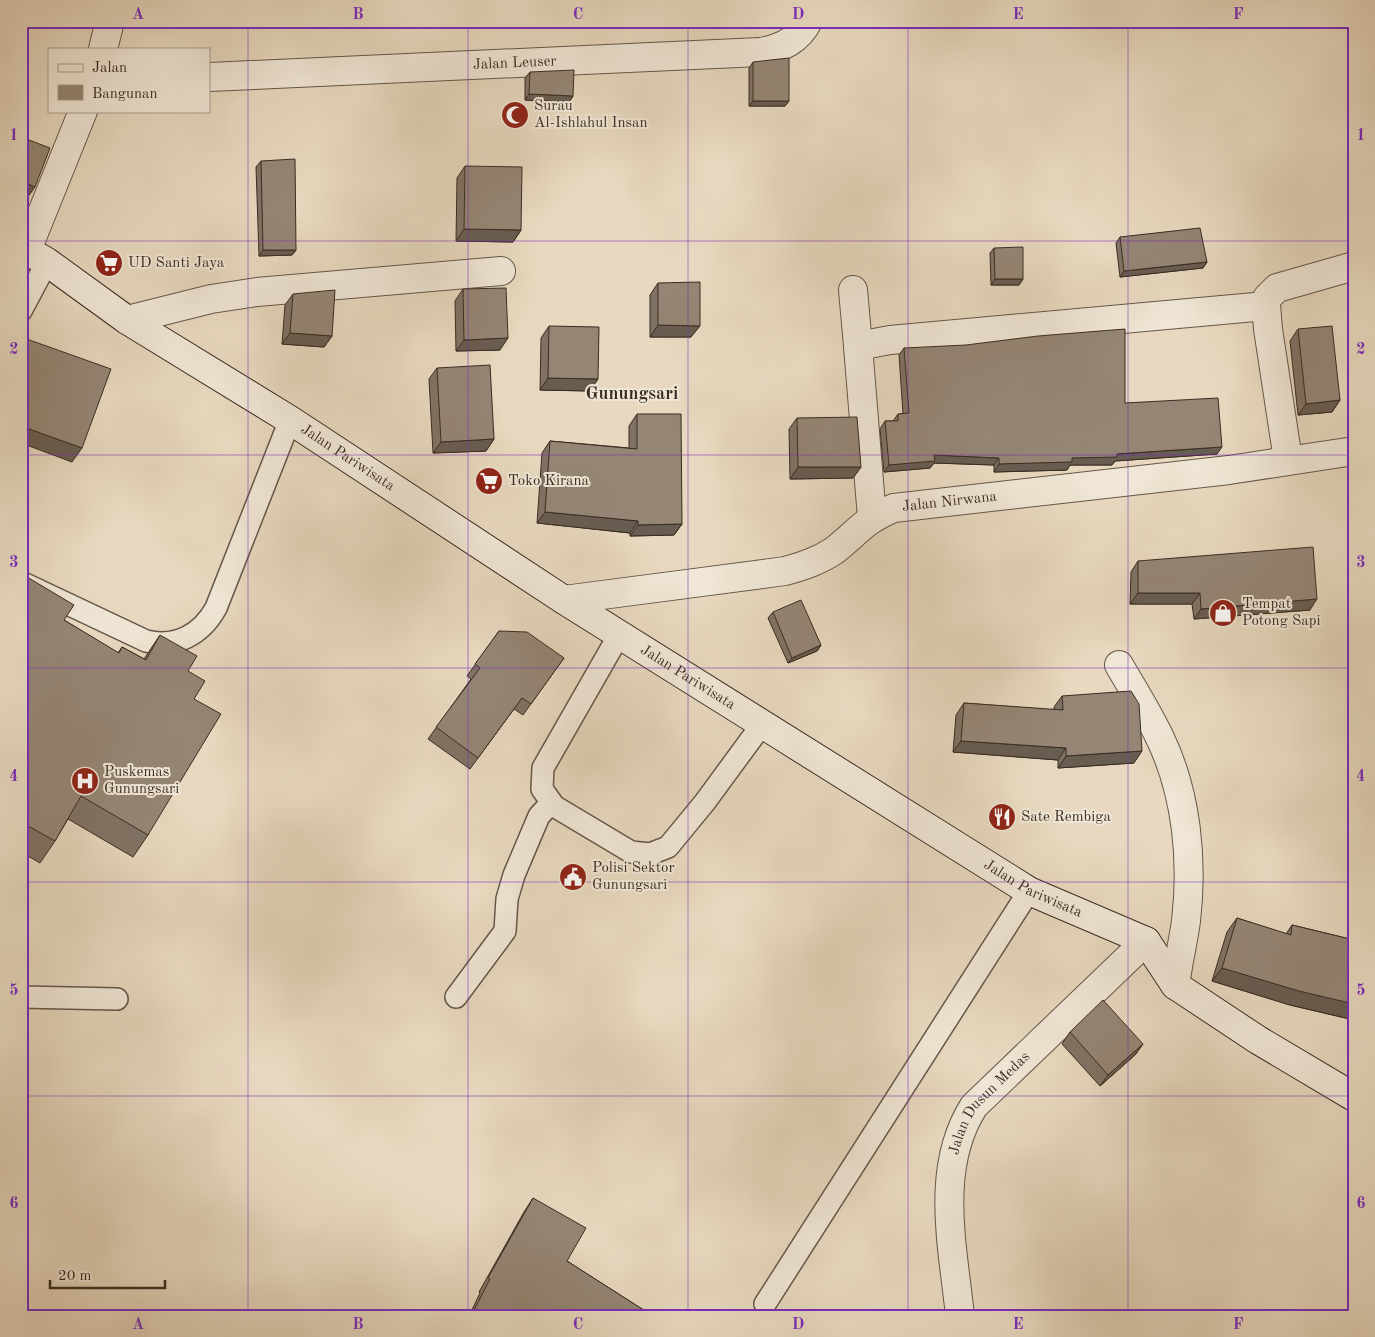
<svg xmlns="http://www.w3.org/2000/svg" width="1375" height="1337" viewBox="0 0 1375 1337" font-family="'Old Standard TT',serif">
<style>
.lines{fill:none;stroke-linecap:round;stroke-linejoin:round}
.lane-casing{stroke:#655749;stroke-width:24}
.street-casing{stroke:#655749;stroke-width:30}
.secondary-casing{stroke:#3a2c22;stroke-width:30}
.lane{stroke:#efe6d5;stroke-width:21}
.street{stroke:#efe6d5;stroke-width:28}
.secondary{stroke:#efe6d5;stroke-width:28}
.wall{fill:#7f7264;stroke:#3a2c22}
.shaded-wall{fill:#685d51;stroke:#3a2c22}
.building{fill:#948574;stroke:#3a2c22}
.grid{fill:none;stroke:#7b2cbf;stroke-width:1;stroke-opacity:0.55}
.labels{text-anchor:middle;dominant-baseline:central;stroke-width:4;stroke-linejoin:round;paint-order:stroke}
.street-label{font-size:15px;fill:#3a2c22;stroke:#efe6d5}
.poi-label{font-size:15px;fill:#3a2c22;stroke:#efe6d5;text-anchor:start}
.quarter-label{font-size:18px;font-weight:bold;fill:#3a2c22;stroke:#efe6d5}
.neatline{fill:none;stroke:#7b2cbf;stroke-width:2}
.grid-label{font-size:16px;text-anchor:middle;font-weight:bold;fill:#7b2cbf}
</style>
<rect width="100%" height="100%" fill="#e7d8bf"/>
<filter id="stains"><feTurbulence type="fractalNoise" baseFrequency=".004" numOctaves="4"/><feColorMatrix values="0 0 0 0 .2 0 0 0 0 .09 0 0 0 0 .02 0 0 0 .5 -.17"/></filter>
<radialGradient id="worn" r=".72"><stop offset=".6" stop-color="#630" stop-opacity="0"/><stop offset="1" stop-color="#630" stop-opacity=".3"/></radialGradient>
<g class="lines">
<g class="lane-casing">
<g id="lane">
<path d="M21,311L47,262"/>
<path d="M21,582L146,641C176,648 201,635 216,608L290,420"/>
<path d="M619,635L543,768L542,789L554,806L631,852L650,854L668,847L705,802L763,723"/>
<path d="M21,997L117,999"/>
<path d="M456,997L505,931L507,899L514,875L539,816L551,803"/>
<path d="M765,1304L1029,891"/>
</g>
</g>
<g class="street-casing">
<g id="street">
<path d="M103,49L110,21"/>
<path id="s1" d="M209,77L760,52C780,49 799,40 808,21"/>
<path d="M27,250L83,111"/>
<path d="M853,290L858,346"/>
<path d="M127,320L211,299L257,292L501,271"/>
<path d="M1288,460L1268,329L1266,304L1267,298L1277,288L1354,266"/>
<path d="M872,518L858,346L890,340L1266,306"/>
<path id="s2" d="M564,600L785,571C803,566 819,561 835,550C858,532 864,520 894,508L1229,470L1354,451"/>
<path d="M1119,665C1133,689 1148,713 1160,738C1187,794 1193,861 1186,921C1183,942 1178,964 1175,985"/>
<path id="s3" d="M960,1316C953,1247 934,1168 974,1106L1146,941"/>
</g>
</g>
<g class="secondary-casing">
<g id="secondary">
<path id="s4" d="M21,247L47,262L127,320L290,420L564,600L1029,891L1146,941L1175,985L1258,1040L1354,1097"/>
</g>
</g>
<use href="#lane" class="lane"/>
<use href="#street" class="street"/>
<use href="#secondary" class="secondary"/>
</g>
<g class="wall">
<path d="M753,62L789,101L785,106H749V68Z"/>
<path d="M530,72L573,96L569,102L525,100V78Z"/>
<path d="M261,161L296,250L292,255L259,256L256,167Z"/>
<path d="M465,166L521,230L513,242L456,241L457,178Z"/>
<path d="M1120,237L1207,262L1203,268L1120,277L1116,243Z"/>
<path d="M994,248L1023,279L1019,285H991L990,253Z"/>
<path d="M658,283L691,337H650V295Z"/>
<path d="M463,289L500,350L456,351L455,301Z"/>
<path d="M293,294L332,336L324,347L282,344L285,305Z"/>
<path d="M549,326L590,391L540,390L541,338Z"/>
<path d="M1298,329L1340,400L1332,412L1298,415L1290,341Z"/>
<path d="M904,348L1125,403L1217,454L1115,461L1112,465H1070L1067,470L994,472V465L934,463L930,468L884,472L880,429L885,421H893L898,414H903L899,355Z"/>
<path d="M437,368L494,439L486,451L433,453L429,379Z"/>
<path d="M637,414L682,524L674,535L630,536V533L537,523L542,453L550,441L629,448V426Z"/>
<path d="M797,418L861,467L853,478L790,479L789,429Z"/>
<path d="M1138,561L1310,610L1194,619L1192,604H1130L1131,572Z"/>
<path d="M27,577L64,620L118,653L122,647L144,659L160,635L188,671L194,699L148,835L133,857L68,819L55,841L40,863L21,852V586Z"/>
<path d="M773,612L821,645L817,651L788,663L768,618Z"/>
<path d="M499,631L564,658L523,715L514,709L470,769L428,739L471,679L467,676Z"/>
<path d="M1062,696L1134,763L1058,768V760L953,752L956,715L964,703L1054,710V707Z"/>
<path d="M1237,918L1286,934L1292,925L1354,940V1020L1290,1005L1212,981L1227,932Z"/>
<path d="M1070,1032L1143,1044L1135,1055L1100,1086L1062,1044Z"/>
<path d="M533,1198L567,1261L653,1316H469L480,1293L479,1292L524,1212Z"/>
</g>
<g class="shaded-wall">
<path d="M529,94L573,96L569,102L525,100Z"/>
<path d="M753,101H789L785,106H749Z"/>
<path d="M21,181L35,187L27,198L21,196Z"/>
<path d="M464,229L521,230L513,242L456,241Z"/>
<path d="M263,250H296L292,255L259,256Z"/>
<path d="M1207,262L1203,268L1120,277L1124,271Z"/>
<path d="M995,279H1023L1019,285H991Z"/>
<path d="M658,325L700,326L691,337H650Z"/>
<path d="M290,333L332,336L324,347L282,344Z"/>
<path d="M508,338L500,350L456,351L464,340Z"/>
<path d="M548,378L598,379L590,391L540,390Z"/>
<path d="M1340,400L1332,412L1298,415L1306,404Z"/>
<path d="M21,426L82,448L72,462L21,443Z"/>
<path d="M494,439L486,451L433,453L441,442Z"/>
<path d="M1222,447L1217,454L1115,461L1112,465H1070L1067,470L994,472L999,464L1117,454Z"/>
<path d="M934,455L999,458L994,465L934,463L930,468L884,472L889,465Z"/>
<path d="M798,467H861L853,478L790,479Z"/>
<path d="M545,512L638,521L630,533L537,523Z"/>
<path d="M682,524L674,535L630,536L638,525Z"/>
<path d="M1138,593H1200L1192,604H1130Z"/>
<path d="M1317,599L1310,610L1194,619L1201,609Z"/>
<path d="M821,645L817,651L788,663L792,658Z"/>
<path d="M961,741L1066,748L1058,760L953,752Z"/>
<path d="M1142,751L1134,763L1058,768L1066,756Z"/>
<path d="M1222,968L1354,1004V1020L1290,1005L1212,981Z"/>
<path d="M1143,1044L1135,1055L1100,1086L1108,1075Z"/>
</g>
<g class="building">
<path d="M789,58V101H753V62Z"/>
<path d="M574,70L573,96L529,94L530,72Z"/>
<path d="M21,137L50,148L35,187L21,181Z"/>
<path d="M295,159L296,250H263L261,161Z"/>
<path d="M465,166L522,167L521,230L464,229Z"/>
<path d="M1200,228L1207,262L1124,271L1120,237Z"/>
<path d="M1023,247V279H995L994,248Z"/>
<path d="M700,282V326L658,325V283Z"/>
<path d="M506,288L508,338L464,340L463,289Z"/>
<path d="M335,290L332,336L290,333L293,294Z"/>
<path d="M549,326L599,327L598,379L548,378Z"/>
<path d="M1332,326L1340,400L1306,404L1298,329Z"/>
<path d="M1125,329V403L1218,398L1222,447L1117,454V457L1072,458V462L999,464V458L934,455L935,461L889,465L885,421H898V414L909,413L904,348L966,345L1038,336Z"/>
<path d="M21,337L111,369L82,448L21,426Z"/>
<path d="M490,365L494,439L441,442L437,368Z"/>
<path d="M637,414H681L682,524L638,525V521L545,512L550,441L637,449Z"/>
<path d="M857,417L861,467H798L797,418Z"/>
<path d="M1313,547L1317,599L1201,609L1200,593H1138V561Z"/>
<path d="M27,577L74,605L64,620L119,653L122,647L146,660L160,635L197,656L188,671L205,681L194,699L221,714L148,835L81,796L55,841L21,822V588Z"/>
<path d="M801,600L821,645L792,658L773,612Z"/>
<path d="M499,631L527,632L564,658L531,704L522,698L478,758L436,727L480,668L475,664Z"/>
<path d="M1131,691L1139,704L1142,751L1066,756V748L961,741L964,703L1063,710L1062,696Z"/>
<path d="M1237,918L1291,935L1292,925L1354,940V1004L1299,991L1222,968Z"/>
<path d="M1103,1000L1143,1044L1108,1075L1070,1032Z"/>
<path d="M533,1198L586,1228L567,1261L653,1316H471L490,1279L488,1278Z"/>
</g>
<path class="grid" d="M248,21V1316M468,21V1316M688,21V1316M908,21V1316M1128,21V1316M21,241H1354M21,455H1354M21,668H1354M21,882H1354M21,1096H1354"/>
<defs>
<g id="mosque-disc" transform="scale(1.4375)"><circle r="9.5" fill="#8f2418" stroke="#efe6d5"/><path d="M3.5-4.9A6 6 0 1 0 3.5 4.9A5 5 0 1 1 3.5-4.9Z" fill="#fff"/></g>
<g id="supermarket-disc" transform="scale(1.4375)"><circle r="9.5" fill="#8f2418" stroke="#efe6d5"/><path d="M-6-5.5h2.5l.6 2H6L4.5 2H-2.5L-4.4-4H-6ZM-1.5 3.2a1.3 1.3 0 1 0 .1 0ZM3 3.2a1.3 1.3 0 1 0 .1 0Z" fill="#fff"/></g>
<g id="shop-disc" transform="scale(1.4375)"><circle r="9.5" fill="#8f2418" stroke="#efe6d5"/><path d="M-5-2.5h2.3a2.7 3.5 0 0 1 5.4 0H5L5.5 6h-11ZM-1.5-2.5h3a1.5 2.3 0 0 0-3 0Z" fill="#fff"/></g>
<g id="hospital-disc" transform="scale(1.4375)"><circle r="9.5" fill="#8f2418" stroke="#efe6d5"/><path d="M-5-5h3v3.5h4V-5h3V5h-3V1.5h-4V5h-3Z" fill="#fff"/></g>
<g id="restaurant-disc" transform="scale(1.4375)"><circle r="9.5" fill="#8f2418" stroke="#efe6d5"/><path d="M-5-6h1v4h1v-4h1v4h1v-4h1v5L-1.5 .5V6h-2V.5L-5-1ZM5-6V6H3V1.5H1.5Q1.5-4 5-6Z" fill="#fff"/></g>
<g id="civic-disc" transform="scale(1.4375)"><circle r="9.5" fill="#8f2418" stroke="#efe6d5"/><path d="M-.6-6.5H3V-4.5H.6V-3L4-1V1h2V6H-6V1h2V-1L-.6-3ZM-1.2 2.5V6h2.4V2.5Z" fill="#fff"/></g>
</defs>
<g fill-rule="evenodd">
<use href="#mosque-disc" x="515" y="115"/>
<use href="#supermarket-disc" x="109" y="263"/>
<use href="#supermarket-disc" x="489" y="481"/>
<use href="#shop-disc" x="1223" y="613"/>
<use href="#hospital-disc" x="85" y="781"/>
<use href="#restaurant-disc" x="1002" y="817"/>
<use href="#civic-disc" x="573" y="877"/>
</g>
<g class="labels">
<g class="street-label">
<text stroke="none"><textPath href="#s1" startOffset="306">Jalan Leuser</textPath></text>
<text stroke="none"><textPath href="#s4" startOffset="389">Jalan Pariwisata</textPath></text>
<text stroke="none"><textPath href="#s2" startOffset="406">Jalan Nirwana</textPath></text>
<text stroke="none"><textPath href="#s4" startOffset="794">Jalan Pariwisata</textPath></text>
<text stroke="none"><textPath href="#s4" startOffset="1199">Jalan Pariwisata</textPath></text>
<text stroke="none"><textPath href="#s3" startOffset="226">Jalan Dusun Medas</textPath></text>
</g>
<g class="poi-label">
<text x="534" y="106">Surau<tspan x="534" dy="17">Al-Ishlahul Insan</tspan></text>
<text x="128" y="263">UD Santi Jaya</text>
<text x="508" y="481">Toko Kirana</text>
<text x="1242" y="604">Tempat<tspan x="1242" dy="17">Potong Sapi</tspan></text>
<text x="104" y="772">Puskemas<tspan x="104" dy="17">Gunungsari</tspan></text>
<text x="1021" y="817">Sate Rembiga</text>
<text x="592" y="868">Polisi Sektor<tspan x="592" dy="17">Gunungsari</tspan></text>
</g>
<g class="quarter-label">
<text x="632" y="394">Gunungsari</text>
</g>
</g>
<rect width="1375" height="1337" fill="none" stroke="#e7d8bf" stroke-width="55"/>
<rect x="48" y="48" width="162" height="65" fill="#efe6d5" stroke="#a79c8d"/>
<rect x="58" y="64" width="25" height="8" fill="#efe6d5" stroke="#a79c8d"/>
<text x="92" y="72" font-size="15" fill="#3a2c22">Jalan</text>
<rect x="58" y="85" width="25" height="15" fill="#948574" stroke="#a79c8d"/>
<text x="92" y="98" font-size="15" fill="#3a2c22">Bangunan</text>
<path d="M50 1280v8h115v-8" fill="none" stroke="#3a2c22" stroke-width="2.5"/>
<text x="58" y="1280" font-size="15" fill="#3a2c22" stroke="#efe6d5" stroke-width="4" paint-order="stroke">20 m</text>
<rect x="28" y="28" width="1320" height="1282" class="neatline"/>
<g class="grid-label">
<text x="138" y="19">A</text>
<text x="358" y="19">B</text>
<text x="578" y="19">C</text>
<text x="798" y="19">D</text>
<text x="1018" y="19">E</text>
<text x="1238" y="19">F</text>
<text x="14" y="140">1</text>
<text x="1361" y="140">1</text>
<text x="14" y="354">2</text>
<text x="1361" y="354">2</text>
<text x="14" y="567">3</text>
<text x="1361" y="567">3</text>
<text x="14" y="781">4</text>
<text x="1361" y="781">4</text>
<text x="14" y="995">5</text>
<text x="1361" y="995">5</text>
<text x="14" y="1208">6</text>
<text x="1361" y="1208">6</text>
<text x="138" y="1329">A</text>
<text x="358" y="1329">B</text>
<text x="578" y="1329">C</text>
<text x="798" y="1329">D</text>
<text x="1018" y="1329">E</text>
<text x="1238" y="1329">F</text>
</g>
<rect width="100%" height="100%" filter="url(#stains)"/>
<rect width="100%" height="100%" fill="url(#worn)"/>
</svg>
